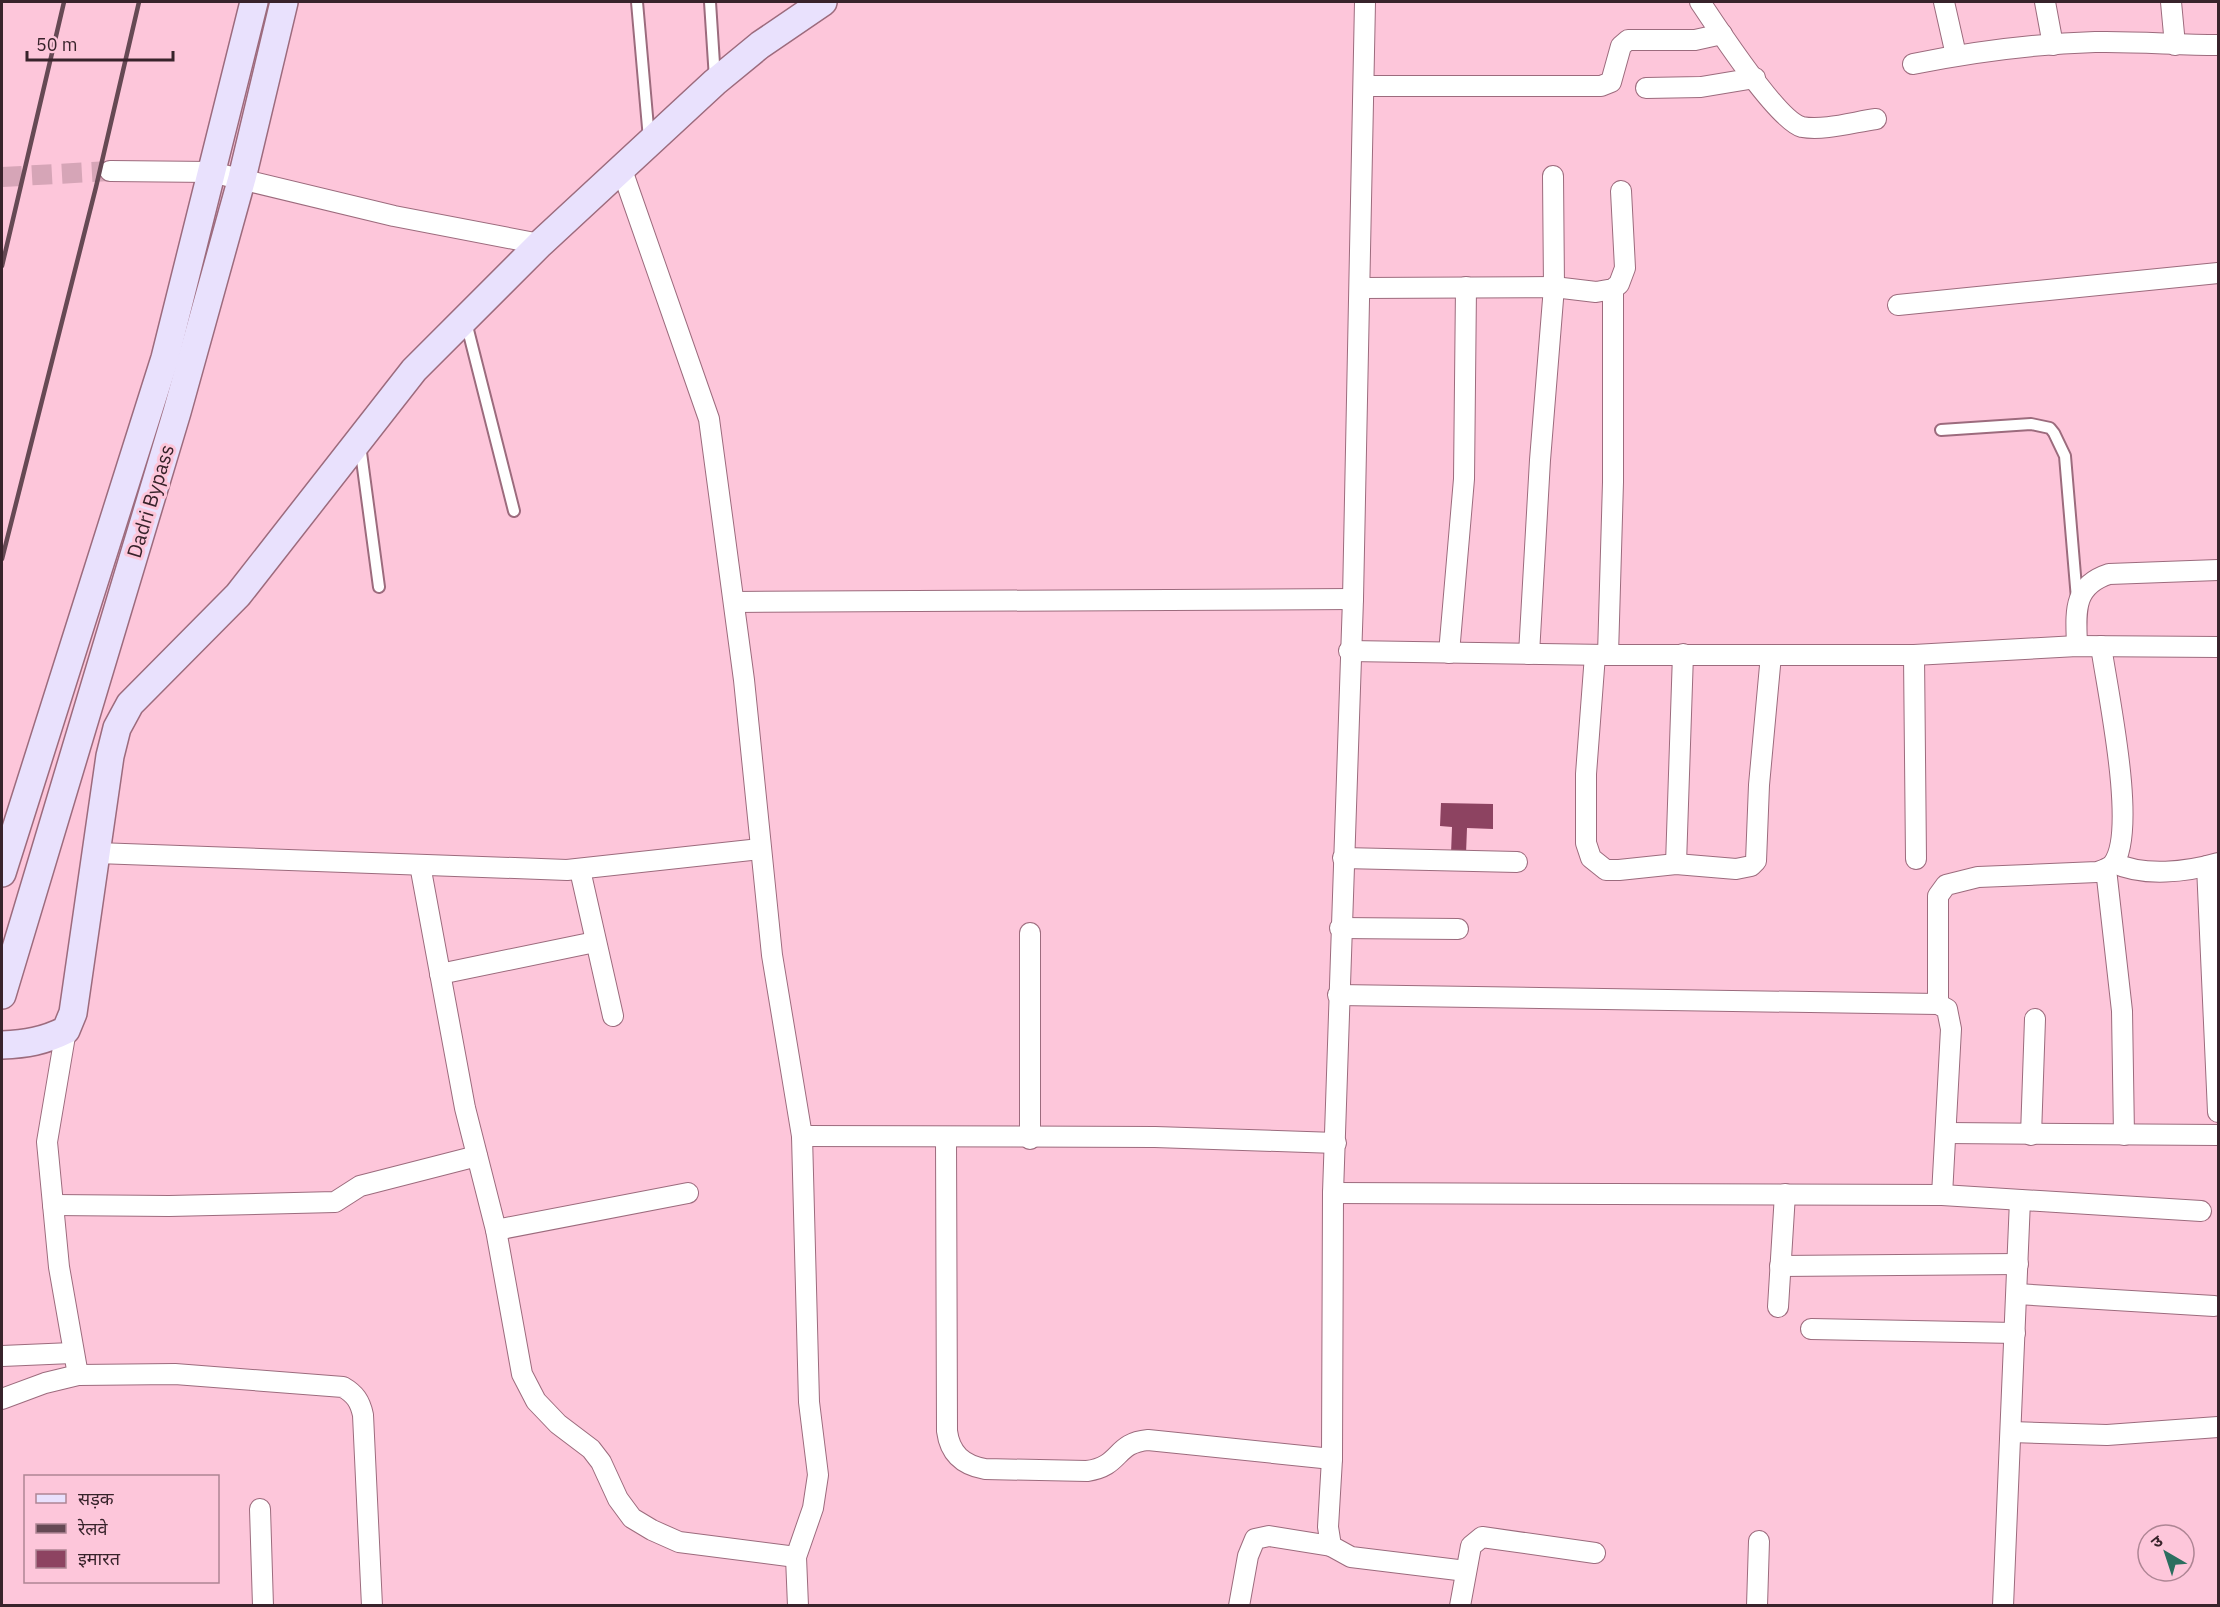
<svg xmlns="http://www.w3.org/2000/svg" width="2220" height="1607" viewBox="0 0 2220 1607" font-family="'IBM Plex Sans','Noto Sans Devanagari',sans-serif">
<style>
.building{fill:#8d4361}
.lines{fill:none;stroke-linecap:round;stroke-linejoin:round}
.street-tunnel{stroke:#d6a5b7;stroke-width:20;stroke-dasharray:20 10;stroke-linecap:butt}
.lane-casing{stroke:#9c6b7d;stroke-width:14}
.street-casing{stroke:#9c6b7d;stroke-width:22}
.secondary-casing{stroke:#9c6b7d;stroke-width:30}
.lane{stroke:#fff;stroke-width:10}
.street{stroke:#fff;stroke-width:20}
.secondary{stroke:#e9e1fd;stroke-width:27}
.rail{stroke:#664954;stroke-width:4.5}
.labels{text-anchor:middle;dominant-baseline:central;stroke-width:6;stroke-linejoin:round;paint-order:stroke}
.street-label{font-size:20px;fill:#38232b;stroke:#fdc6da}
</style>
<rect width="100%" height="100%" fill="#fdc6da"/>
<path class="building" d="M1441,803L1493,804V829L1467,828L1466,854H1451L1452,827L1440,826Z"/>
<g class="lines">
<path class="street-tunnel" d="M2,177L110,171"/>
<g class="lane-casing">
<g id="lane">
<path d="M637,2L649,139"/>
<path d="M710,2L715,79"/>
<path d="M466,322L514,511"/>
<path d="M1941,430L2031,424L2050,428L2054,433L2065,456L2077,599"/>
<path d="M360,445L379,587"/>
</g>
</g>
<g class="street-casing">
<g id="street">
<path d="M1365,2L1353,599L1333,1193L1332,1459L1328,1527L1331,1546L1351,1557L1466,1571"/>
<path d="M1700,2C1716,26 1778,121 1802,127C1824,131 1854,122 1876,119"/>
<path d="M1944,2L1956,55"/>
<path d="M2045,2L2053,45"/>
<path d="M2171,2L2175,45"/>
<path d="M1913,64C1972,52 2034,44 2095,42C2136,41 2177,45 2218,45"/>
<path d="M1364,86H1601L1611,82L1621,46L1628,40H1695L1722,34"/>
<path d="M1646,88L1701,87L1755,78"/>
<path d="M622,170L709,419L744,680L772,955L802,1136L809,1402L818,1475L813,1508L796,1557L798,1606"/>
<path d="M110,171L211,172L394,216L540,244"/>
<path d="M1361,288L1554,287L1596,292L1613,289L1619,284L1625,268L1621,191"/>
<path d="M1898,305L2218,273"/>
<path d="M734,602L1353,599"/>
<path d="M2077,646C2076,613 2072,586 2109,574L2218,570"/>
<path d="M1349,651L1608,655H1914L2077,646L2218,647"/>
<path d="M1449,653L1464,479L1466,287"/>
<path d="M1529,654L1540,460L1554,287L1553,176"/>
<path d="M1595,655L1586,774V843L1591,858L1606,870H1619L1676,864L1736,869L1751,866L1756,861L1759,785L1771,655"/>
<path d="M1608,655L1613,482V289"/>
<path d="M1914,655L1916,859"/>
<path d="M97,853L567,870L760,849"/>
<path d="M1343,858L1517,862"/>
<path d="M2114,863C2144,877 2187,872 2218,863"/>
<path d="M1676,864L1683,654"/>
<path d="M420,865L465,1108L496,1230L522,1374L536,1401L558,1424L591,1449L601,1462L618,1499L632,1518L652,1530L679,1542L796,1557"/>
<path d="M2207,866L2218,1112"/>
<path d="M2106,869L2122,1011L2124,1135"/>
<path d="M580,870L613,1016"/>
<path d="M1340,928L1458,929"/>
<path d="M440,974L595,942"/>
<path d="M1338,995L1938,1004L1947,1009L1951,1029L1942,1195"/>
<path d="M1938,1004V896L1946,885L1978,877L2097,872C2103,870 2108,869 2113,864C2138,831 2107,689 2101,646"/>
<path d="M66,1030L47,1142L59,1267L78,1375"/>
<path d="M1947,1133L2218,1135"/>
<path d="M2031,1135L2035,1019"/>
<path d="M802,1136L1155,1137L1336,1143"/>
<path d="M946,1138L947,1431C950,1454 963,1465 985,1469L1087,1471C1122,1466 1114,1443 1148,1440L1332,1459"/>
<path d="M1030,1139V933"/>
<path d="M1333,1193L1942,1195L2201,1211"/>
<path d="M53,1205L169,1206L335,1202L360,1186L477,1156"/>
<path d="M496,1230L688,1193"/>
<path d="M1780,1266L2018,1264"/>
<path d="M2017,1294L2214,1306"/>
<path d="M1778,1307L1785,1194"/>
<path d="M1811,1329L2015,1333"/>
<path d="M2,1356L72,1353"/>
<path d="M2,1399L45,1383L78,1375L175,1374L343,1387C355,1394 360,1401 363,1415L372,1606"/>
<path d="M2011,1432L2107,1435L2218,1427"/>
<path d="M260,1509L263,1606"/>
<path d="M1239,1606L1248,1556L1255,1539L1269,1536L1331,1546"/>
<path d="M1460,1606L1471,1546L1482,1537L1595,1553"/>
<path d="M1757,1606L1759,1541"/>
<path d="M2003,1606L2020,1200"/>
</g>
</g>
<g class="secondary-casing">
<g id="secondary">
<path d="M2,873L165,358L254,2"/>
<path d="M2,995L177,412L242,178L284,2"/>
<path d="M2,1045C26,1044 44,1041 66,1030L73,1013L110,756L117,728L130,704L238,595L414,370L540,244L715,82L760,45L823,2"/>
</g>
</g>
<use href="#lane" class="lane"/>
<use href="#street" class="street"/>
<use href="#secondary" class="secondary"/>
<g class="rail">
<path d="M2,266L64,2"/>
<path d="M2,559L96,187L139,2"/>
</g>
</g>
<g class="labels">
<g class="street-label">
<text transform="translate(150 501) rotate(-73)">Dadri Bypass</text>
</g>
</g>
<rect width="2220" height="1607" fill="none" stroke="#38232b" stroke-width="6"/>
<rect x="24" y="1475" width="195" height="108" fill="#fdc6da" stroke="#ae8594" stroke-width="1.5"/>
<rect x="36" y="1494" width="30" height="9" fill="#e9e1fd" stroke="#ae8594" stroke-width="1.5"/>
<text x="78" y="1505" font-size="18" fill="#38232b">सड़क</text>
<rect x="36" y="1524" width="30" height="9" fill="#664954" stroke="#ae8594" stroke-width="1.5"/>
<text x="78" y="1535" font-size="18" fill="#38232b">रेलवे</text>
<rect x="36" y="1550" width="30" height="18" fill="#8d4361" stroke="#ae8594" stroke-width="1.5"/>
<text x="78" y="1565" font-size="18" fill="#38232b">इमारत</text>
<g transform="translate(2166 1553) rotate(321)"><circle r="28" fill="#fdc6da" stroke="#ae8594" stroke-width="1.5"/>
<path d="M0-4.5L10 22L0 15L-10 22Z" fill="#2b6e5f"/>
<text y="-9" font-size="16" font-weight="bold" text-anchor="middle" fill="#38232b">उ</text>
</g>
<path d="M27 51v9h146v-9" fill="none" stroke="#38232b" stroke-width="3"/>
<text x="36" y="51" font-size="18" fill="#38232b" stroke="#fdc6da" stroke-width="4.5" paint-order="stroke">50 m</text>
</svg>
